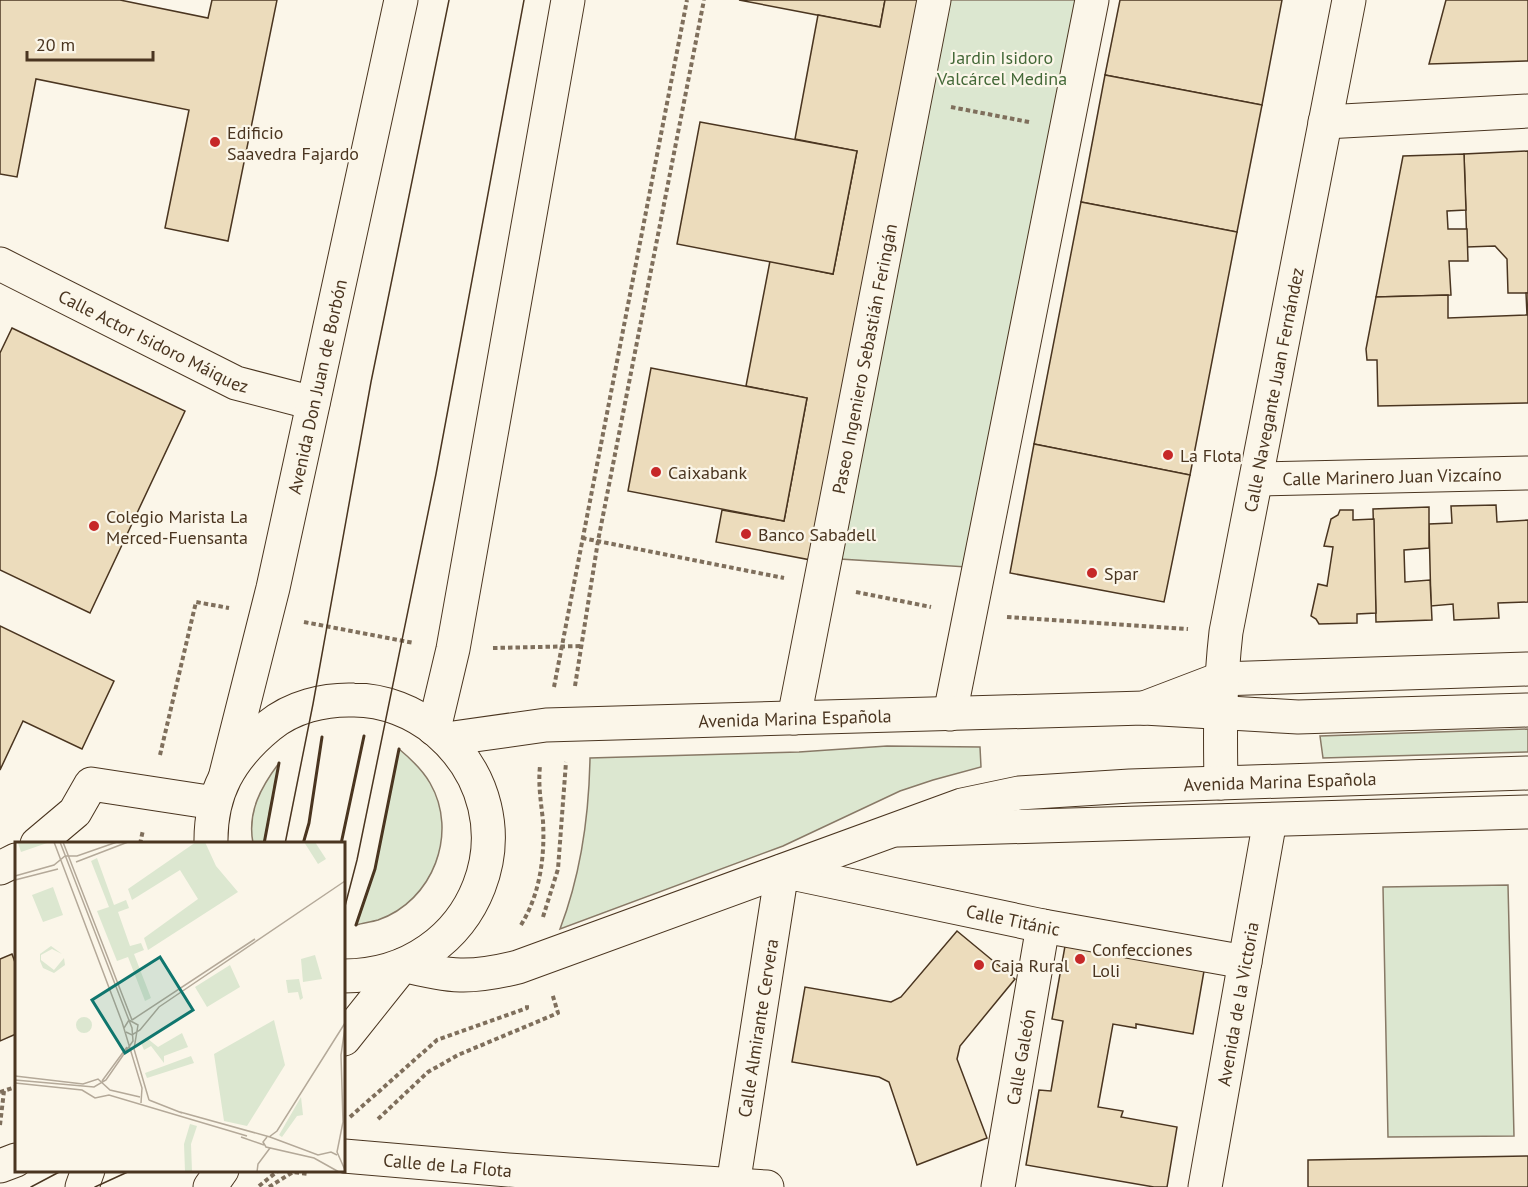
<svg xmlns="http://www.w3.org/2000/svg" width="1528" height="1187" viewBox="0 0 1528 1187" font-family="'PT Sans',sans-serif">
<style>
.green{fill:#dce7d0;stroke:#887966;stroke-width:1.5}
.building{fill:#ecdcbc;stroke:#4a3520;stroke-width:1.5}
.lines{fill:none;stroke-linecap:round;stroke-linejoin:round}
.minor-casing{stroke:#4a3520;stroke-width:35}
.major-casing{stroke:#4a3520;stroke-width:35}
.path{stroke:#7f6f5c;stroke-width:4;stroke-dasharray:4.5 3;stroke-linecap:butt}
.minor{stroke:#fbf6e9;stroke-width:33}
.major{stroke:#fbf6e9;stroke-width:33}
.tram{stroke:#4a3520;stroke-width:1.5}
.wall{stroke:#4a3520;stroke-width:3}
.poi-dot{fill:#c62828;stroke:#fbf6e9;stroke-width:2}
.labels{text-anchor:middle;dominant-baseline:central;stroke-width:4.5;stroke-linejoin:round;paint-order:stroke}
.park-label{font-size:18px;fill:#436837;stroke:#fbf6e9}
.poi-label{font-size:18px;fill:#4a3520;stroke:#fbf6e9;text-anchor:start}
.street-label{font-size:18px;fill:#4a3520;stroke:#fbf6e9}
.inset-road{fill:none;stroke:#b4a999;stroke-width:1.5}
.view{fill:#0f766e;fill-opacity:0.15;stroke:#0f766e;stroke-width:3}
.inset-edge{fill:none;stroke:#4a3520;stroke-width:3}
</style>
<rect width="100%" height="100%" fill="#fbf6e9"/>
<g class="green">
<path d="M949,0H1083L967,567L840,559Z"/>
<path d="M1528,729V752L1323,758L1320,736Z"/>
<path d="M887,746L980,747L981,767L933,780L900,791L783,846L560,929C581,874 589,816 590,758L799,752Z"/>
<path d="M399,749C411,759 422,769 430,783C459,833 433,901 378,920C371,922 363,923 356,925L375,869Z"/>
<path d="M279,763L264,843H253C247,812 261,787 279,763Z"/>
<path d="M1508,885L1514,1136L1388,1137L1383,887Z"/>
</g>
<g class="building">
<path d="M0,0H120L208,18L212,0H277L228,241L165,228L189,110L36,79L17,177L0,174Z"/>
<path d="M739,0H885L880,27Z"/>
<path d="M885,0H918L811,560L716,542L722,510L784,521L807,398L746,386L770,261L833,274L857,151L795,139L818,15L880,27Z"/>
<path d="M1120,0H1282L1262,105L1105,75Z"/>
<path d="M1446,0H1528V61L1429,64Z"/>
<path d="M1105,75L1262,105L1237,232L1081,202Z"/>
<path d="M700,122L857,151L833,274L677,244Z"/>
<path d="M1528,151V293H1508L1507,259L1495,246L1467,247L1464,154Z"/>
<path d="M1464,154L1466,210L1447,211L1448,229H1467L1468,261H1449L1451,295L1376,297L1403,156Z"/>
<path d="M1081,202L1237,232L1190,475L1034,444Z"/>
<path d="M1526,293H1528V403L1378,406L1377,360H1367L1366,349L1376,297L1448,295V318L1527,315Z"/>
<path d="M12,328L185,411L90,613L0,570V353Z"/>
<path d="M651,368L807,398L784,521L628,491Z"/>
<path d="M1034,444L1190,475L1164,602L1010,573Z"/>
<path d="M1496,505L1497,522L1528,520V602L1498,603L1499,618L1454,620L1453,604L1431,606L1429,524L1452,523L1451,506Z"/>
<path d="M1429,507V548L1404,550L1405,582L1430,580L1432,620L1376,622L1373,509Z"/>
<path d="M1340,510H1353V520L1374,519L1376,613L1357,614V623L1319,624L1316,619L1311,616L1318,584L1327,586L1333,547L1324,546L1331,519L1338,515Z"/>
<path d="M0,626L114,681L82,749L23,721L0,770Z"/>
<path d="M957,931L1015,979L960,1046L957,1059L987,1138L917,1165L889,1082L879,1077L792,1062L805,987L891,1002L901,997Z"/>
<path d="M1065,946L1204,971L1193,1034L1136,1024V1028L1113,1024L1098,1107L1123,1111L1121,1117L1177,1127L1167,1187H1154L1026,1165L1039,1090L1051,1091L1063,1021L1052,1019Z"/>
<path d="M12,954L16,965V1034L0,1041V959Z"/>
<path d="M1528,1156V1187H1308V1160Z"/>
</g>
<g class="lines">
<g class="minor-casing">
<g id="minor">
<path d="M1325,122L1528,111"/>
<path id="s1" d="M0,264L236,383L313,403"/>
<path id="s2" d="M1257,479L1528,473"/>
<path d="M1144,708L1220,679L1528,669"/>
<path d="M950,714L1092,0"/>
<path id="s3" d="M794,718L934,0"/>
<path id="s4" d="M1221,783C1220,730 1220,685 1226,632L1349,0"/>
<path d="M898,830L1528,812"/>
<path d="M37,844L75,812L91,784L215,803"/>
<path d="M0,868L16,860"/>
<path id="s5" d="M344,1156L508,1170L767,1187"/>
<path id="s6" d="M733,1185L782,871L1043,926L1245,962"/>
<path id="s7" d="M998,1187L1043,926"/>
<path id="s8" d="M1205,1187L1270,820"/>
</g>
</g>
<g class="major-casing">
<g id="major">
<path d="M434,729L453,649L568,0"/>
<path id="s9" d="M446,739L546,725L1144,708L1298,717L1528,710"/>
<path id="s10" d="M226,774L273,588L401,0"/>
<path d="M211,844C210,793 230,758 269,726C292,707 324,699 354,700C384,700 414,712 437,731C540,819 477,976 344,976"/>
<path id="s11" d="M403,965C450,977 470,979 518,967L962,805L1019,793L1130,786L1528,773"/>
<path d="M344,1039L403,965"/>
<path d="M0,1166L16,1160"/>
<path d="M82,1187L88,1170"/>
<path d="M210,1187L222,1170"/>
</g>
</g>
<g class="path">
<path d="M951,107L1029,122"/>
<path d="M582,538L784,578"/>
<path d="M856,592L931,607"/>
<path d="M1007,617L1188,629"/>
<path d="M304,622L414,643"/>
<path d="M493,648L582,646"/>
<path d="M575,686L598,541L704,0"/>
<path d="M554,687L687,0"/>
<path d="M160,755L196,602L229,608"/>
<path d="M140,844L143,830"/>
<path d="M543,917L558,869L566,762"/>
<path d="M521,925C540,894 545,857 543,821C541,802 538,785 540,766"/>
<path d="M0,1092L16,1087"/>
<path d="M350,1117L437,1040L527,1008V1005"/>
<path d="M378,1119L428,1072L458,1055L558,1013L552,993"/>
<path d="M0,1125L4,1091"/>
<path d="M259,1186L279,1170"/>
<path d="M269,1187L293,1172L309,1174"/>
</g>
<use href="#minor" class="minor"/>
<use href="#major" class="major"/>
<g class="tram">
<path d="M285,844L313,704L371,382L449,0"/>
<path d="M344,910L357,860L436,474L524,0"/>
<path d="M31,1187L63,1170"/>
<path d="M95,1187L132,1170"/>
</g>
<g class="wall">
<path d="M264,844L279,763"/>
<path d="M303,844L309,823L322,737"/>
<path d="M341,844L364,736"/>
<path d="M356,925L375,869L399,749"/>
</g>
</g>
<g class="poi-dot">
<circle cx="215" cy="142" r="6"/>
<circle cx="1168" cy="455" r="6"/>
<circle cx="656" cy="472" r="6"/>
<circle cx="94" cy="526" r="6"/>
<circle cx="746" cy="534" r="6"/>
<circle cx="1092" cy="573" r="6"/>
<circle cx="1080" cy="959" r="6"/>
<circle cx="979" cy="965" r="6"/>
</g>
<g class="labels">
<g class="park-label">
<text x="1002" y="57">Jardin Isidoro<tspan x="1002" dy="21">Valcárcel Medina</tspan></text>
</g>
<g class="poi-label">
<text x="227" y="132">Edificio<tspan x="227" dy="21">Saavedra Fajardo</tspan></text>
<text x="1180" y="455">La Flota</text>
<text x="668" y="472">Caixabank</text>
<text x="106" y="516">Colegio Marista La<tspan x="106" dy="21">Merced-Fuensanta</tspan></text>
<text x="758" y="534">Banco Sabadell</text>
<text x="1104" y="573">Spar</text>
<text x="1092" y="949">Confecciones<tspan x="1092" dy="21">Loli</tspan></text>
<text x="991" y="965">Caja Rural</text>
</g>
<g class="street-label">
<text stroke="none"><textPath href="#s1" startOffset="172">Calle Actor Isidoro Máiquez</textPath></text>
<text stroke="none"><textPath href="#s3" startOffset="366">Paseo Ingeniero Sebastián Feringán</textPath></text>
<text stroke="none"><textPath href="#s10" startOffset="398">Avenida Don Juan de Borbón</textPath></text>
<text stroke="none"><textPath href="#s4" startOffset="398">Calle Navegante Juan Fernández</textPath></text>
<text stroke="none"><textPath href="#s2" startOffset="135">Calle Marinero Juan Vizcaíno</textPath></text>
<text stroke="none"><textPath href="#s9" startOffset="350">Avenida Marina Española</textPath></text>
<text stroke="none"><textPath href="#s11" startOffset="909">Avenida Marina Española</textPath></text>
<text stroke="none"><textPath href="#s6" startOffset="554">Calle Titánic</textPath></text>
<text stroke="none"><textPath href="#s8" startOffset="186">Avenida de la Victoria</textPath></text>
<text stroke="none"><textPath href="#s6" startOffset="159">Calle Almirante Cervera</textPath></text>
<text stroke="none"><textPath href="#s7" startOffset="132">Calle Galeón</textPath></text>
<text stroke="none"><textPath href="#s5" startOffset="104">Calle de La Flota</textPath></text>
</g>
</g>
<g transform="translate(15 842)">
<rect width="330" height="330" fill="#fbf6e9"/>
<path d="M35,0L6,10L3,1L6,0ZM181,0H190L201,24L223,50L133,108L129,96L183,57L165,28L117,58L113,47ZM289,0H300L311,17L303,22ZM82,16L99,63L111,58L114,66L103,70L115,104L126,101L129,108L119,112L136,156L130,159L113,115L102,119L82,69L94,65L76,19ZM38,45L48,73L28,80L17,53ZM36,104L47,112L37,107L26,113V118L39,128L49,116L50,123L39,131L28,126L25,119V112ZM300,113L307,137L288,140L286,117ZM215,123L225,145L192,165L180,145ZM284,137L288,156L285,158L283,150L273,151L271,138ZM61 183a8 8 0 1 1 16 0a8 8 0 1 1-16 0ZM259,178L270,223L232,284L209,279L199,212ZM167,191L173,205L149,214V221L136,204L129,208L126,201L133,197L143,205ZM176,214L179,221L132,236L130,231ZM286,255L288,273L282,274L267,295L264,293ZM175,282L182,284L176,302L177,329H170L169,302Z" fill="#dce7d0"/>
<path class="inset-road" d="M39,0L107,180L127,246L126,261M48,0L117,178M61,20L113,0M0,34L39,23L50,14H62L102,0M0,38L43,27M117,178L240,97M330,185L326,213L328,280L322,310L330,328M109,186L114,178L123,183L119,207L134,258M111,190L117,193L125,188L144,165L330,39M0,234L68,242L83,237L95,248L125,255M0,238L79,245L91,238L118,199L117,186L45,0M87,239L112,205M0,241L67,248L80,256L94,253L232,294M134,258L167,271M165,270L255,295L303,313L316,310L322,313M226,295L249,303M252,295L248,300L251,305L299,316L324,330M254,295L262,289L330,181M242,330L243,322L255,306"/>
<path class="view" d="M145,115L178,168L110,211L77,158Z"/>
<rect width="330" height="330" class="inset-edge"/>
</g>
<path d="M27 51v9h126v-9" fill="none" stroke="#4a3520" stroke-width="3"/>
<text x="36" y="51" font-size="18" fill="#4a3520" stroke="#fbf6e9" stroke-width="4.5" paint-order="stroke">20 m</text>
</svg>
